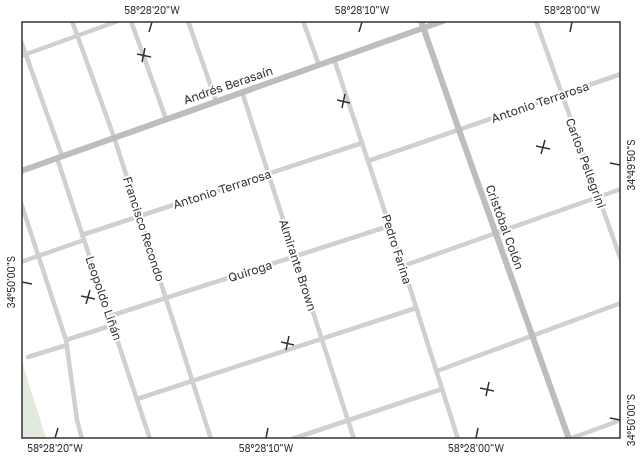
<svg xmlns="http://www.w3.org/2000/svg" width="642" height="460" viewBox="0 0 642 460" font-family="'Golos Text',sans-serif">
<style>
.green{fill:#e2e9dd}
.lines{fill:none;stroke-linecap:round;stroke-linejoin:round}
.street{stroke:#d0d0d0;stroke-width:4.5}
.secondary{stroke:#bdbdbd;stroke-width:6}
.ticks{fill:none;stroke:#333;stroke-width:1.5}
.labels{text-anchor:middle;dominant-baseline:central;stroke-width:4;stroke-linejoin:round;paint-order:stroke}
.street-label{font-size:12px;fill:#333;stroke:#fff}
.neatline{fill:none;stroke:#333;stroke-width:1.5}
.ticks-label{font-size:10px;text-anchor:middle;fill:#333}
</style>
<rect width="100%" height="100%" fill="#fff"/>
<path class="green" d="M21,359L46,438L44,439H21Z"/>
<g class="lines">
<g class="street">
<path d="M72,21L114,137L211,439"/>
<path d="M131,21L166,119"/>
<path d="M188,21L216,101"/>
<path d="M303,21L319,65"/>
<path d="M536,21L621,260"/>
<path d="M21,41L62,156"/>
<path d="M21,56L118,21"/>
<path d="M334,59L403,266L458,439"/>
<path d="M242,92L354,439"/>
<path d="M57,158L150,439"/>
<path d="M368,161L621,74"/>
<path d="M21,203L66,340L77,420L82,439"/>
<path d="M82,235L362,143"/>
<path d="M21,262L84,240"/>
<path d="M403,266L621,189"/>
<path d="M110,316L389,226"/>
<path d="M66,340L113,325"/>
<path d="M28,357L67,345"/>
<path d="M437,371L621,303"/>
<path d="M137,399L416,308"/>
<path d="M292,439L442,389"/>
<path d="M569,439L621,420"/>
</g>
<g class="secondary">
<path d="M421,21L459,130L569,439"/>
<path d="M21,171L443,21"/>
</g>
</g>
<path class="ticks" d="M149,32L152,22M359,32L362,22M570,32L572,22M137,54L151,57M142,62L145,48M337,100L350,103M342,108L345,94M536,146L550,149M541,154L545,140M610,163L620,165M22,282L32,284M81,296L95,299M86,304L90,290M281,342L294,345M286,350L289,336M480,388L494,391M486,396L489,382M610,418L620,420M55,438L58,428M266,438L268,428M476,438L478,428"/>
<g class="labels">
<g class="street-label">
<text transform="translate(228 85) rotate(-19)">Andrés Berasaín</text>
<text transform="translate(540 102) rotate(-19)">Antonio Terrarosa</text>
<text transform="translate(586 163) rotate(70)">Carlos Pellegrini</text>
<text transform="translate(222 189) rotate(-18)">Antonio Terrarosa</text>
<text transform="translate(505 227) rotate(70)">Cristóbal Colón</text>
<text transform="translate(144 229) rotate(72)">Francisco Recondo</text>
<text transform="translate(397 249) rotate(72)">Pedro Farina</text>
<text transform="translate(298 265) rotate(72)">Almirante Brown</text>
<text transform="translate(250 271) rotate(-18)">Quiroga</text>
<text transform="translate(104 298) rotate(71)">Leopoldo Liñán</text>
</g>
</g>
<rect width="642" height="460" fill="none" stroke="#ffffff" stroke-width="44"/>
<rect x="22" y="22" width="598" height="416" class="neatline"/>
<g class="ticks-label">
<text x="152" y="14">58°28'20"W</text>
<text x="362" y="14">58°28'10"W</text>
<text x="572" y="14">58°28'00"W</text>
<text transform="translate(631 165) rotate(-90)" y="4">34°49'50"S</text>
<text transform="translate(11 282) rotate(-90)" y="4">34°50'00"S</text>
<text transform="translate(631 420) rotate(-90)" y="4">34°50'00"S</text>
<text x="55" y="452">58°28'20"W</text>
<text x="266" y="452">58°28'10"W</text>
<text x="476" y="452">58°28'00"W</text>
</g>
</svg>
